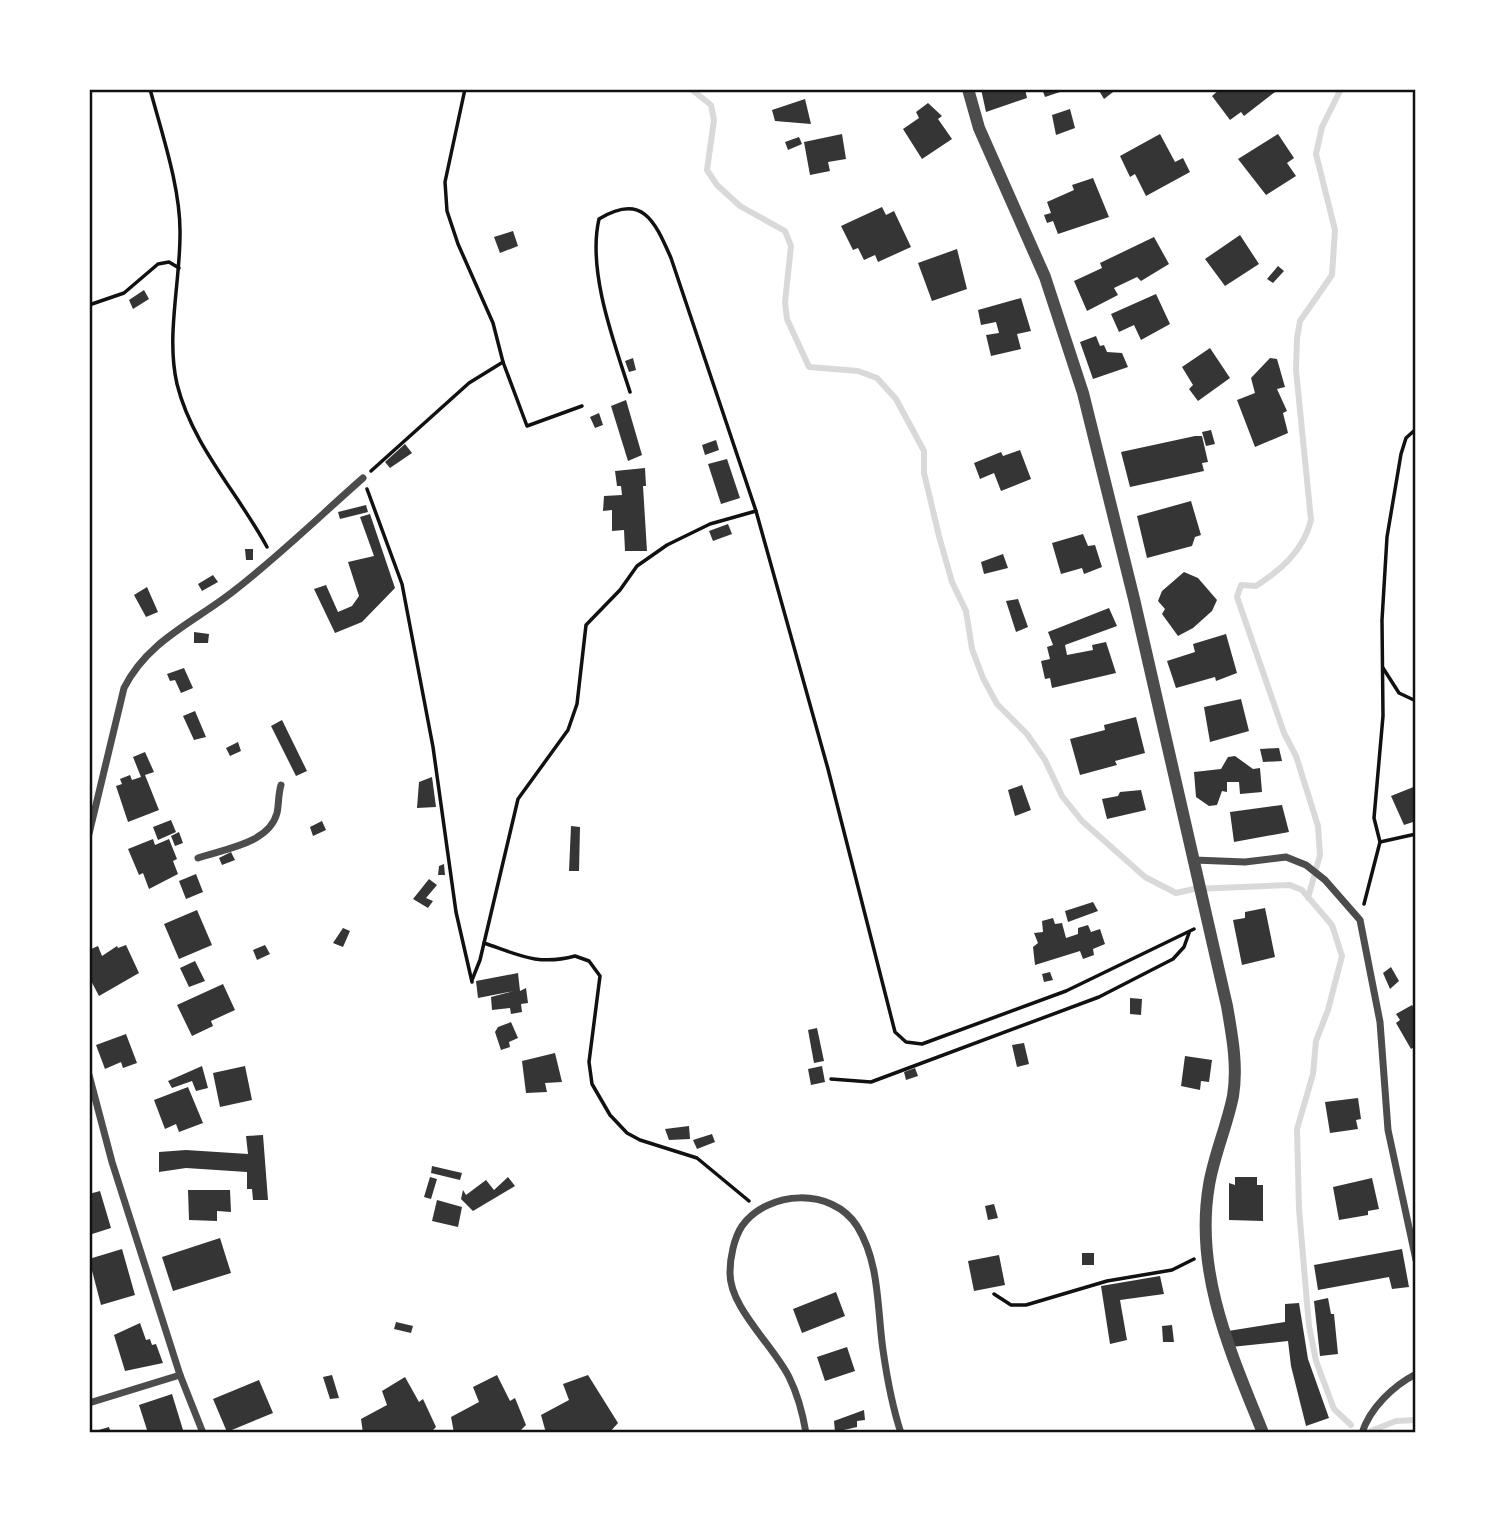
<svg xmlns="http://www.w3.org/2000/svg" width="1505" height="1522" viewBox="0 0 1505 1522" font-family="Karla,sans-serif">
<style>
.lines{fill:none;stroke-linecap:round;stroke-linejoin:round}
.stream{stroke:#d9d9d9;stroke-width:6}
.building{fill:#353535}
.path{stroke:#111;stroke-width:3.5}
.minor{stroke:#4c4c4c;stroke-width:7}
.tertiary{stroke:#4c4c4c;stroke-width:12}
.neatline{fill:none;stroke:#111;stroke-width:2.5}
</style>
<rect width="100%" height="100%" fill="#fff"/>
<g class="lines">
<g class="stream">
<path d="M691,89L711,105L714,120L707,170L717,185L740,206L785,231L791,246L785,302L787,319L809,367L858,371L877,378L896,399L924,451V473L939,536L952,582L966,611L972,649L983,678L997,704L1027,734L1045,760L1062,796L1082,821L1145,877L1176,893L1194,889L1290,885L1302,890L1332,925L1342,956L1328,1010L1316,1041L1313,1074L1297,1129L1299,1209L1309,1326L1316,1361L1334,1409L1351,1425"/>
<path d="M1308,898L1320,855L1318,826L1296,756L1284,733L1237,597L1241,585L1256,586C1281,570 1304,550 1311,520L1296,370L1297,338L1300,321L1332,275L1335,230L1316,154L1322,127L1341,89"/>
<path d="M1371,1431L1396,1421L1416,1420"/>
</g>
</g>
<g class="building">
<path d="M981,89H1025L1027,98L986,112Z"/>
<path d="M1042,89H1065L1066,90L1045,97Z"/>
<path d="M1098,89H1117L1104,99Z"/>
<path d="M1220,89H1273L1275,92L1244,116L1241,112L1230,120L1212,96Z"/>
<path d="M805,99L811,124L775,121L772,110Z"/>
<path d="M928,103L942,116L938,119L952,139L922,159L903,129L919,118L916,112Z"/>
<path d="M1070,109L1075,128L1056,135L1052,115Z"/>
<path d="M842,134L846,159L828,162L830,171L810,175L804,142Z"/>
<path d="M1160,134L1175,162L1183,158L1190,172L1146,196L1135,174L1130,177L1120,156Z"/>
<path d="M1278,134L1294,158L1287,163L1296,176L1266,195L1238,159Z"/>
<path d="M799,137L802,144L788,150L785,142Z"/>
<path d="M1093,178L1109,217L1058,234L1053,221L1047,223L1044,215L1051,213L1047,202L1074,190L1072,185Z"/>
<path d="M882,207L886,215L894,211L911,247L878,262L875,255L864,260L858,248L853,250L841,226Z"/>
<path d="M513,231L518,246L500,253L494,237Z"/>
<path d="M1240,235L1259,264L1225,286L1205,259Z"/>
<path d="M1154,237L1169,264L1141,281L1137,277L1114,288L1118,295L1087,311L1074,281L1102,268L1100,263Z"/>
<path d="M957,249L967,289L932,301L918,263Z"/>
<path d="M1278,266L1284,271L1273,283L1267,279Z"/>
<path d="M144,290L149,299L133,309L129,300Z"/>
<path d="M1156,294L1170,324L1141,340L1134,325L1119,332L1111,314Z"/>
<path d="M1021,298L1031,331L1017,334L1021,349L991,356L986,335L999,333L996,322L981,325L978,310Z"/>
<path d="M1096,336L1100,346L1104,345L1107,352L1122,353L1128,367L1093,379L1080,342Z"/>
<path d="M1210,348L1230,378L1198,401L1189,389L1193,385L1182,367Z"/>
<path d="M633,358L636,370L629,372L625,361Z"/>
<path d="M1270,358L1277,359L1285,387L1277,389L1287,411L1283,413L1288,433L1255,447L1237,400L1255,393L1251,378Z"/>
<path d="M626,400L642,455L628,461L611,406Z"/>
<path d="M599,413L603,425L595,428L590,417Z"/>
<path d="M1211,430L1215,444L1206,446L1202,432Z"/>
<path d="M1195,436H1202L1208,462L1202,463L1204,471L1130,487L1121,452Z"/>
<path d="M716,440L719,450L705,455L702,445Z"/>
<path d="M405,444L412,453L390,468L385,462Z"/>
<path d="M1020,450L1031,479L1001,491L994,473L980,479L974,463L1001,452L1003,456Z"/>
<path d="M727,459L740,498L721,504L708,464Z"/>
<path d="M645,468L646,486H643L647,551H625L624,530L612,531V510L603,511L604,496L622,495L621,486H617L615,471Z"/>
<path d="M1191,501L1201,535L1195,537L1192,546L1147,558L1137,516Z"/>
<path d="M366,505L368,512L340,519L338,512Z"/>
<path d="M370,514L395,588L362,622L335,633L314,589L326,585L338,612L352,606L359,596L348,562L374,556L360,517Z"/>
<path d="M728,524L732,534L713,541L709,531Z"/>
<path d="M1083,534L1088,546L1095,545L1102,567L1084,574L1082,568L1061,574L1052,543Z"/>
<path d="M245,549H253V560H246Z"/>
<path d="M1003,554L1008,568L984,574L981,562Z"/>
<path d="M1184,572L1198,578L1217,600L1212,611L1193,628L1178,636L1162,614L1165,609L1158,601L1162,591Z"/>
<path d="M213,575L218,582L202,591L198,584Z"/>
<path d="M147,587L158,612L146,617L134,595Z"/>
<path d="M1018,599L1028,627L1016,632L1006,601Z"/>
<path d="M1109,608L1117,626L1065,645L1067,655L1093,650L1092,645L1106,642L1116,673L1052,688L1050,678L1045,679L1041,661L1050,659L1047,647L1053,645L1048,632Z"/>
<path d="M194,632L209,634L208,643H194Z"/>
<path d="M1226,634L1237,673L1216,681L1215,677L1176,688L1167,661L1195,652L1193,644Z"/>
<path d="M184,668L193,688L181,693L175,680L170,681L167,674Z"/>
<path d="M1241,699L1249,731L1210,742L1204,707Z"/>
<path d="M195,711L206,737L194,740L183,716Z"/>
<path d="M1136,717L1145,753L1115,761L1117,765L1080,775L1070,739L1105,730L1104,725Z"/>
<path d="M282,720L307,771L296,776L271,726Z"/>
<path d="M238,742L241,751L230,756L226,748Z"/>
<path d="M1279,748L1282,761L1263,762L1260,749Z"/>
<path d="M145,752L154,772L145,775L159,810L128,822L116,786L122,784L120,779L130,775L132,780L141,777L133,757Z"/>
<path d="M1235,756L1253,769L1260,768L1262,792L1240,794L1239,782H1227V792L1222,791L1217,805L1209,806L1196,797L1194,772L1221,769L1228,757Z"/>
<path d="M432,777L436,807L417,808L419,782Z"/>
<path d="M1022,785L1031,810L1015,816L1008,790Z"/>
<path d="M1416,786V821L1404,825L1391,796Z"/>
<path d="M1141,790L1146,810L1107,819L1102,799L1118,796L1120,792Z"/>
<path d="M1282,805L1289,832L1234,842L1230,812Z"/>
<path d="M171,820L176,832L158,840L153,827Z"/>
<path d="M322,821L326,830L313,836L310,827Z"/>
<path d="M571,826L580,827L579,871H569Z"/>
<path d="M179,832L183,843L175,846L171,836Z"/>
<path d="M153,839L155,845L169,839L177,859L173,861L178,874L149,889L143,873L139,875L128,849Z"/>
<path d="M231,852L235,860L222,865L219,858Z"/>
<path d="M444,864L445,875H438L439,866Z"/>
<path d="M196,874L203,892L186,899L179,881Z"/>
<path d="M429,879L437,885L426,898L433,901L428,908L413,899Z"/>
<path d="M1093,902L1098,911L1068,922L1065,911Z"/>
<path d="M1265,908L1275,957L1242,965L1233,920L1245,918V912Z"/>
<path d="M197,910L212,945L179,959L164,924Z"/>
<path d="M1053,918L1055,924L1062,923L1066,938L1078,934V928L1088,925L1091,932L1100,929L1105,944L1093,949L1094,955L1083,959L1080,951L1035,965L1033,947L1038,943L1034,933L1043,932L1042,921Z"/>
<path d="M343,928L350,931L343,947L333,943Z"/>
<path d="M126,945L139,973L99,996L89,977V950L98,946L102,956L117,946L118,948Z"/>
<path d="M265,945L270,954L257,960L253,950Z"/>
<path d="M195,961L205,981L189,987L180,968Z"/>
<path d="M1391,967L1399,981L1390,989L1383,973Z"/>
<path d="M1050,972L1053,980L1044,982L1042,974Z"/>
<path d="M518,973L520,991L526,988L528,1003L521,1004L522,1012L511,1014L510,1008L492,1010L491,997L514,991L478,998L476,981Z"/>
<path d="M223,984L235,1010L211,1021L213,1026L192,1036L177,1005Z"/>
<path d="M1130,998L1142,999L1141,1015L1130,1014Z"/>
<path d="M1412,1005L1416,1012V1046L1411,1049L1396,1023L1400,1020L1396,1014Z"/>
<path d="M511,1022L518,1038L509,1042L510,1047L501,1050L495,1032L498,1027Z"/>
<path d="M817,1028L824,1061L814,1063L808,1030Z"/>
<path d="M126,1034L137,1063L123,1068L121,1062L105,1069L96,1045Z"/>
<path d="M1024,1043L1029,1064L1017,1067L1012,1045Z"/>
<path d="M555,1053L562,1082L545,1083L547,1092L526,1093L522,1061Z"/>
<path d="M1185,1056L1212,1060L1209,1082L1201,1081L1200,1090L1181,1086Z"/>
<path d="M202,1066L208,1088L196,1091L192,1081L172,1088L168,1081Z"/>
<path d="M245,1066L252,1100L220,1107L213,1073Z"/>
<path d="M822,1066L825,1082L811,1085L808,1069Z"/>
<path d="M915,1068L918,1076L906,1080L904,1072Z"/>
<path d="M188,1087L203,1123L179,1132L176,1124L165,1129L154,1100Z"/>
<path d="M1358,1098L1361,1119L1356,1120L1358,1129L1330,1133L1325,1102Z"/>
<path d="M689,1126L690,1139L669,1140L665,1129Z"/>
<path d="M712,1134L715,1142L697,1149L693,1140Z"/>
<path d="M263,1135L268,1200H253L252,1189H247V1172L186,1168L159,1172V1152L186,1150L248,1154L246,1136Z"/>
<path d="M432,1166L462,1173L460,1180L431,1173Z"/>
<path d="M430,1177L437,1179L431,1199L424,1197Z"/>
<path d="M508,1177L515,1186L473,1211L461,1199L463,1190L466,1195L486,1180L494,1190Z"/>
<path d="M1235,1177H1257V1185H1263V1221L1229,1220V1183L1235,1185Z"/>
<path d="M1372,1178L1379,1209L1368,1211V1215L1339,1220L1333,1187Z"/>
<path d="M188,1190H230L231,1212L217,1211V1221L189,1220Z"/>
<path d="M100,1191L111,1228L89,1235V1194Z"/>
<path d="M437,1200L462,1207L458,1227L432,1221Z"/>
<path d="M994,1204L998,1218L988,1220L985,1206Z"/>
<path d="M220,1238L231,1273L173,1291L162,1257Z"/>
<path d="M122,1249L135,1295L101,1305L89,1259Z"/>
<path d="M1402,1249L1409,1287L1392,1289L1389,1277L1318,1290L1314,1265Z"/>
<rect x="1082" y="1253" width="12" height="12"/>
<path d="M999,1255L1005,1285L974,1291L968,1261Z"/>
<path d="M1160,1276L1164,1294L1120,1300L1127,1340L1110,1344L1101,1286Z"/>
<path d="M836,1292L845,1316L802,1333L793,1309Z"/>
<path d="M1328,1298L1331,1314H1334L1338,1354L1320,1356L1314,1301Z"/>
<path d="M1299,1303L1308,1359L1329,1418L1306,1426L1291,1366L1288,1341L1231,1347L1228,1331L1285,1322V1304Z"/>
<path d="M396,1322L413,1326L411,1333L394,1329Z"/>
<path d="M140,1323L146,1340L150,1339L152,1345L156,1344L163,1363L125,1371L114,1335Z"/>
<path d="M1172,1325L1174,1342H1163L1162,1326Z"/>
<path d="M847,1347L855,1371L825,1381L817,1357Z"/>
<path d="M332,1375L339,1398L330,1399L323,1377Z"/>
<path d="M497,1375L510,1401L515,1398L526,1425L518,1433H454L451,1417L479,1402L473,1387Z"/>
<path d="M588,1375L618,1423L609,1433H546L541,1415L569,1400L563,1384Z"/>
<path d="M405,1377L419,1402L423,1399L436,1427L430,1433H363L361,1419L387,1405L382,1391Z"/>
<path d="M259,1380L273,1413L227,1432L213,1399Z"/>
<path d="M172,1394L183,1430L148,1433L139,1405Z"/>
<path d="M864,1410L865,1420L857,1421V1427L835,1432L834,1421Z"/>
<path d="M109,1427L111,1433H92V1432Z"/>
</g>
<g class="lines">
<g class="path">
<path d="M150,89C162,134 181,189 180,235C180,283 166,337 177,384C192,445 238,493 267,547"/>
<path d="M465,89L445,182L447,211L458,244L493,323L503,362"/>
<path d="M89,305L124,293L158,264L169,262L179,268"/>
<path d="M630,392C614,342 587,271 599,219C643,192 655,222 671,258L756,511L828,769L895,1032L906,1042L922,1044L1066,991L1194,929"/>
<path d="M371,471L469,383L503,362L527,426L582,406"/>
<path d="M367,489L402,584L433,747L456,912L472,982"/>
<path d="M1383,668L1399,693L1416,701"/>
<path d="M1380,842L1416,834"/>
<path d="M1364,904L1380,842L1374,818L1383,716L1382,620L1387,537L1401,454L1406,438L1416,429"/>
<path d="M484,943C519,955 538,966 575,956L589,961L600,976L589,1062L592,1084L610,1115L627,1133L640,1140L697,1158L749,1201"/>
<path d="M472,980L480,960L518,799L568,730L577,704L586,625L620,590L637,566L667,545L710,524L756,511"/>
<path d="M831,1079L871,1082L1099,997L1173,959L1184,947L1189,933"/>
<path d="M994,1294L1011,1305H1026L1107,1281L1172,1270L1194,1259"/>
</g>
<g class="minor">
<path d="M89,834L124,688C148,640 195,622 235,590C280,555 321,515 363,478"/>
<path d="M198,858C223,849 269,844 277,813C279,804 278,795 281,785"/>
<path d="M1194,860L1245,862L1286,857L1306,865L1325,880L1360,920L1380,1022L1388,1130L1416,1260"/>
<path d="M89,1075L112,1162L180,1375L203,1433"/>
<path d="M89,1403L180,1375"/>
<path d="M806,1433C803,1415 797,1393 789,1377C773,1345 729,1307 730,1272C730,1258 734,1238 742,1226C768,1190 832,1187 857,1226C880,1263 877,1308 883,1350C887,1378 892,1406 901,1433"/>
<path d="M1362,1433C1370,1408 1393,1386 1416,1374"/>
</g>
<path class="tertiary" d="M968,89L979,128L1045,277L1083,393L1134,599L1227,1006C1232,1035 1238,1066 1233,1096C1227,1126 1214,1155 1209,1185C1194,1273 1231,1353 1263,1433"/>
</g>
<rect width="1505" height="1522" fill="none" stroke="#ffffff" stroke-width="182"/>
<rect x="91" y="91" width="1323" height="1340" class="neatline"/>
</svg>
